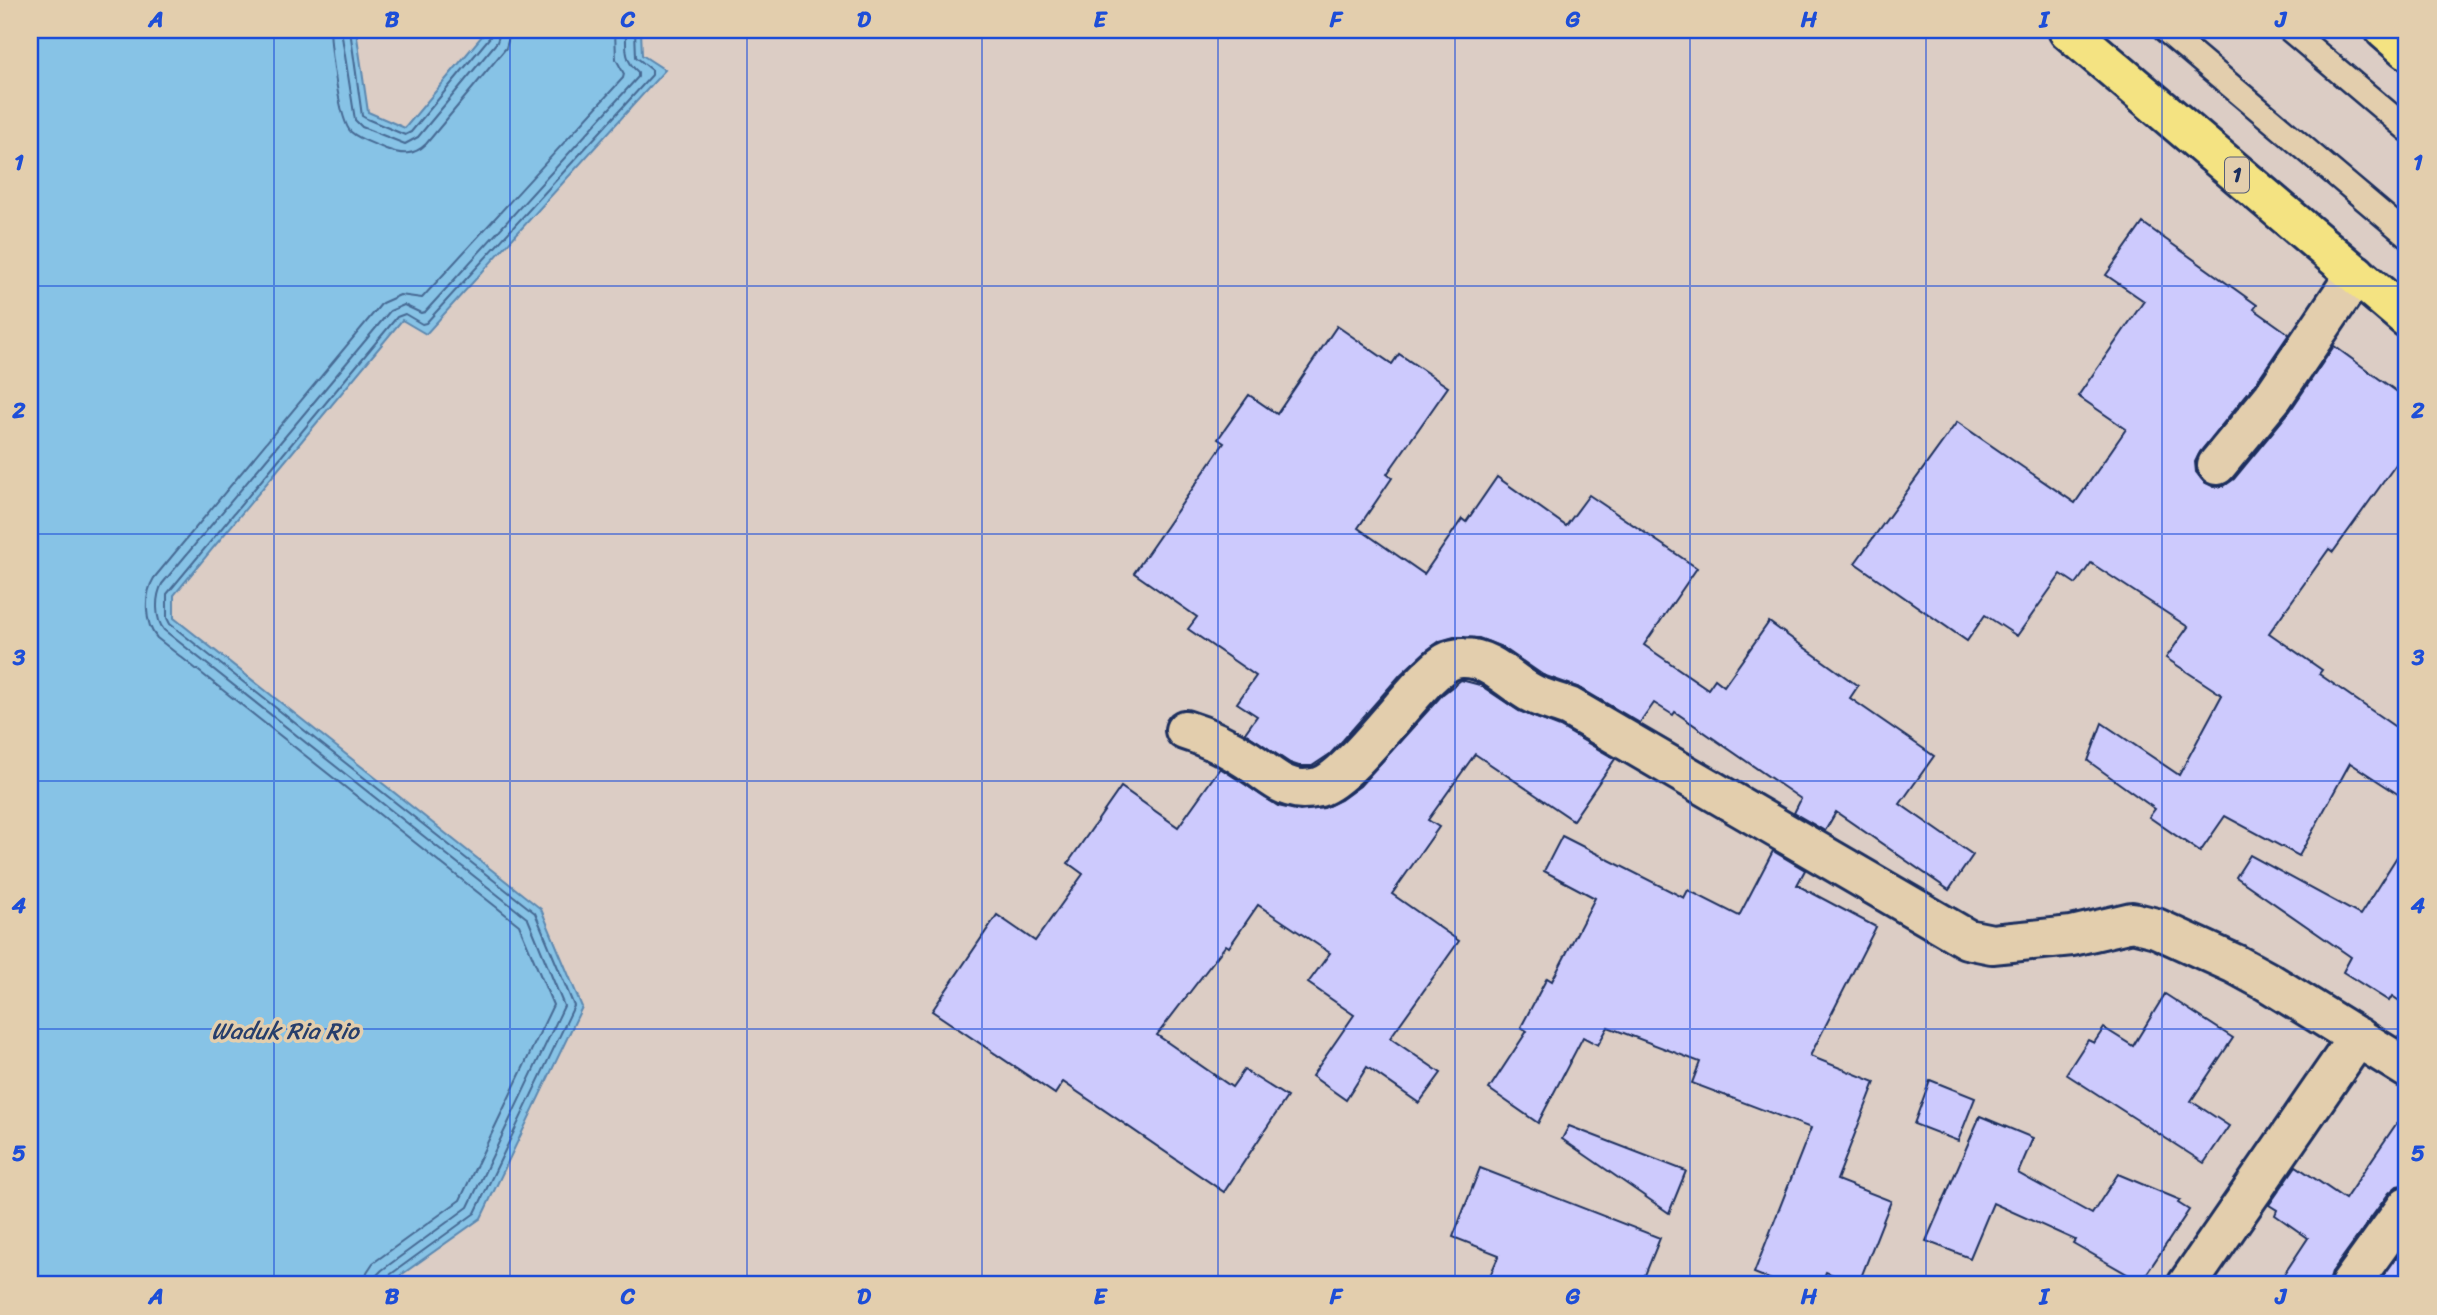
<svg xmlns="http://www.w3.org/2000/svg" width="2437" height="1315" viewBox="0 0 2437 1315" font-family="Sriracha,sans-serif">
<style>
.water{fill:#87c3e6;stroke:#5c88b0;stroke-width:2}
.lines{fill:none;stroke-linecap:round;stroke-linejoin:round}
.shore{stroke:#466a94;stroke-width:2}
.building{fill:#cdcafd;stroke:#1b2f5e;stroke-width:2}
.lane-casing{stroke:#1b2f5e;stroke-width:28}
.street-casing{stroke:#1b2f5e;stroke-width:44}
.highway-casing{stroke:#1b2f5e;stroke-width:44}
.lane{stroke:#e3cead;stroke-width:23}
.street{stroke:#e3cead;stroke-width:38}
.highway{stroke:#f4e382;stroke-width:38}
.grid{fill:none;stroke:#1d4ed8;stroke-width:2;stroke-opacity:0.55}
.labels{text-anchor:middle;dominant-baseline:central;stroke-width:7;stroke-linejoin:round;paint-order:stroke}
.shield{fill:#e3cead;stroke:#575f76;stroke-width:2}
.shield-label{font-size:21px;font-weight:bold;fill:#1b2f5e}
.water-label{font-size:24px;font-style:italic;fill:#263e6c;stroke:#e3cead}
.neatline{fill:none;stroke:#1d4ed8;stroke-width:2.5}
.grid-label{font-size:23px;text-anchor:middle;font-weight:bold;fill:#1d4ed8}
</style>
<rect width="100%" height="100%" fill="#dccdc5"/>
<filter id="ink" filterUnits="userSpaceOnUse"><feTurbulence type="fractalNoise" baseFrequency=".0143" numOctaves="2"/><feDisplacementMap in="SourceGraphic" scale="14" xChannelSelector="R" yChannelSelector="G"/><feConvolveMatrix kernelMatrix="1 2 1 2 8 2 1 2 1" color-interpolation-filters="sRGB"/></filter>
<g filter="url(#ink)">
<path class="water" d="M30,30H356L368,112L405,128L487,30H641L642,55L665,70L426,334L402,320L174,595V618L541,909L582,1007L481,1218L387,1285H30Z"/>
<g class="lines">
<g class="shore">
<path d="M330,30C331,48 339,121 351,132C360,140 375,144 386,149C401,155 414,156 426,144L506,48L511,30"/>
<path d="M341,30L355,120L362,127L405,144L418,137L497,42L501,30"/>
<path d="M350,30L362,116L367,119L405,135L411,132L490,37L492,30"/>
<path d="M365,1285L367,1272L373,1263L460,1200L553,1005L519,925L157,638C144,623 144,594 154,578L382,303L400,295L422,298L623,78L624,74L616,59L615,30"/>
<path d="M375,1285L376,1276L382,1270L468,1207L564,1006L528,919L164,630C155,619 155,597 162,584L390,311L404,305L421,313L425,312L638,77V72C624,61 626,47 626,30"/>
<path d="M384,1285L387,1277L475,1213L574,1006L535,913L170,624L167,618V594L397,317L405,314L422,324L426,323L652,75V70L636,57L635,30"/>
</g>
</g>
<g class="building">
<path d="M2143,223L2257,305L2254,309L2289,334L2255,384L2200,452L2195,462L2196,472L2204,482L2214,487L2224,486L2234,479L2290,411L2334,346L2407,399V449L2333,552L2329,549L2269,633L2322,670L2319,674L2407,735V800L2350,763L2299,856L2225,816L2200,852L2149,817L2155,809L2088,761L2102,723L2179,775L2222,695L2166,658L2188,627L2091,563L2076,584L2061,574L2017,636L1985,615L1967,641L1855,563L1957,422L2075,503L2126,429L2078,396L2144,301L2106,275Z"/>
<path d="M1337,326L1392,364L1399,354L1448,387L1387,474L1392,478L1358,528L1424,574L1462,519L1466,522L1497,477L1566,526L1589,495L1697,568L1644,645L1708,689L1715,679L1724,686L1769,622L1858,686L1850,698L1934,756L1900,804L1973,855L1949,890L1836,812L1825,831L1794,813L1801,799L1675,712L1673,715L1654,703L1640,723L1580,688L1543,675L1502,647L1479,638L1454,637L1440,641L1427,650L1401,674L1343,740L1330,754L1312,766H1299L1290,763L1245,733L1257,716L1237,703L1256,676L1188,629L1197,617L1134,573L1224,443L1218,439L1249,395L1277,414Z"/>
<path d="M1461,680L1480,685L1519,711L1560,727L1615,759L1573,820L1475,754L1428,820L1439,827L1392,894L1459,941L1390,1038L1441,1073L1419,1103L1367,1067L1346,1100L1312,1076L1354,1015L1308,983L1330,953L1258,905L1229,947L1226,945L1157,1035L1232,1087L1244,1070L1287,1097L1224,1192L1063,1082L1055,1094L932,1011L997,915L1035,941L1083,874L1068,863L1121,787L1178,827L1220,768L1278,806L1300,811L1324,808L1341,800L1360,786L1443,694Z"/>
<path d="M1562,836L1684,898L1688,890L1739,916L1773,851L1805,870L1797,885L1876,927L1810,1056L1875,1082L1837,1180L1891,1201L1858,1285L1826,1272L1821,1285H1784L1754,1273L1811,1128L1692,1083L1700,1062L1608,1027L1598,1045L1583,1037L1538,1123L1489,1089L1527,1031L1521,1027L1547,978L1552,981L1595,898L1544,871Z"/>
<path d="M2407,841V1006L2392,996L2389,1001L2343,972L2351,957L2236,877L2250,855L2360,915Z"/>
<path d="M2165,994L2233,1038L2191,1101L2229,1126L2204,1163L2066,1074L2088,1040L2094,1043L2104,1028L2133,1046Z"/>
<path d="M1930,1080L1975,1098L1958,1141L1914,1124Z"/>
<path d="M2407,1108V1184L2397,1186L2389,1193L2332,1272L2329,1285H2277L2308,1238L2275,1215L2277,1210L2269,1205L2296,1166L2345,1199Z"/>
<path d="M1980,1116L2033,1138L2018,1173L2092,1214L2118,1174L2180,1200L2178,1203L2189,1210L2141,1282L2073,1243L2075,1240L1993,1203L1970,1258L1926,1241Z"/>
<path d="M1569,1126L1686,1171L1669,1213L1562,1139Z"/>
<path d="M1480,1168L1660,1238L1641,1285H1486L1499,1255L1453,1237Z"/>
<path d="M2407,1243V1285H2377Z"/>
</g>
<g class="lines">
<g class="lane-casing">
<g id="lane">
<path d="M2165,30L2407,235"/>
<path d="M2290,30L2407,129"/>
</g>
</g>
<g class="street-casing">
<g id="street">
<path d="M2217,465L2273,397L2356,274"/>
<path d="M1185,730C1208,737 1228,747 1248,760C1266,772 1280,788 1303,789C1308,789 1315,788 1319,787C1347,779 1403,702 1428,678C1439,668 1448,657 1464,658C1490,658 1508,680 1529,692C1541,699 1556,702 1569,707L1967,939L1992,944L2072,936L2132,922L2156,928L2235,964L2268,982L2407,1068"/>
<path d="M2187,1285L2358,1037"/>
<path d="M2350,1285L2407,1206"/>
</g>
</g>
<g class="highway-casing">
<g id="highway">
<path d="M2068,30L2407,318"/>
<path d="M2385,30L2407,49"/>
</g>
</g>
<use href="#lane" class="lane"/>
<use href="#street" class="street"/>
<use href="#highway" class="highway"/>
</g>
</g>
<path class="grid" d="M274,30V1285M510,30V1285M747,30V1285M982,30V1285M1218,30V1285M1455,30V1285M1690,30V1285M1926,30V1285M2162,30V1285M30,286H2407M30,534H2407M30,781H2407M30,1029H2407"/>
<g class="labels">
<rect class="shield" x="2225" y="157.5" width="24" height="35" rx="5"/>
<g class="shield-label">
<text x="2237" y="175">1</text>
</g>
<g class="water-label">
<text x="285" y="1031">Waduk Ria Rio</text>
</g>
</g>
<rect width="2437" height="1315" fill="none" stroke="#e3cead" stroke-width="77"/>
<rect x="38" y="38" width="2360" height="1238" class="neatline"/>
<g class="grid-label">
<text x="156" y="27">A</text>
<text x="392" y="27">B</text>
<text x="628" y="27">C</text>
<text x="864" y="27">D</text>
<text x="1100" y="27">E</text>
<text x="1336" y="27">F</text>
<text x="1573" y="27">G</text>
<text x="1809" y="27">H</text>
<text x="2044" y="27">I</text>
<text x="2281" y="27">J</text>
<text x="19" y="170">1</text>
<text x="2418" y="170">1</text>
<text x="19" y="418">2</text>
<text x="2418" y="418">2</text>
<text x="19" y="665">3</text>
<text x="2418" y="665">3</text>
<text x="19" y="913">4</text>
<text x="2418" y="913">4</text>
<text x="19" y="1161">5</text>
<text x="2418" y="1161">5</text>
<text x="156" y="1304">A</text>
<text x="392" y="1304">B</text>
<text x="628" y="1304">C</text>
<text x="864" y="1304">D</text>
<text x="1100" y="1304">E</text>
<text x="1336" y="1304">F</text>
<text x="1573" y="1304">G</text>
<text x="1809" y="1304">H</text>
<text x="2044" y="1304">I</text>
<text x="2281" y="1304">J</text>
</g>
</svg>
